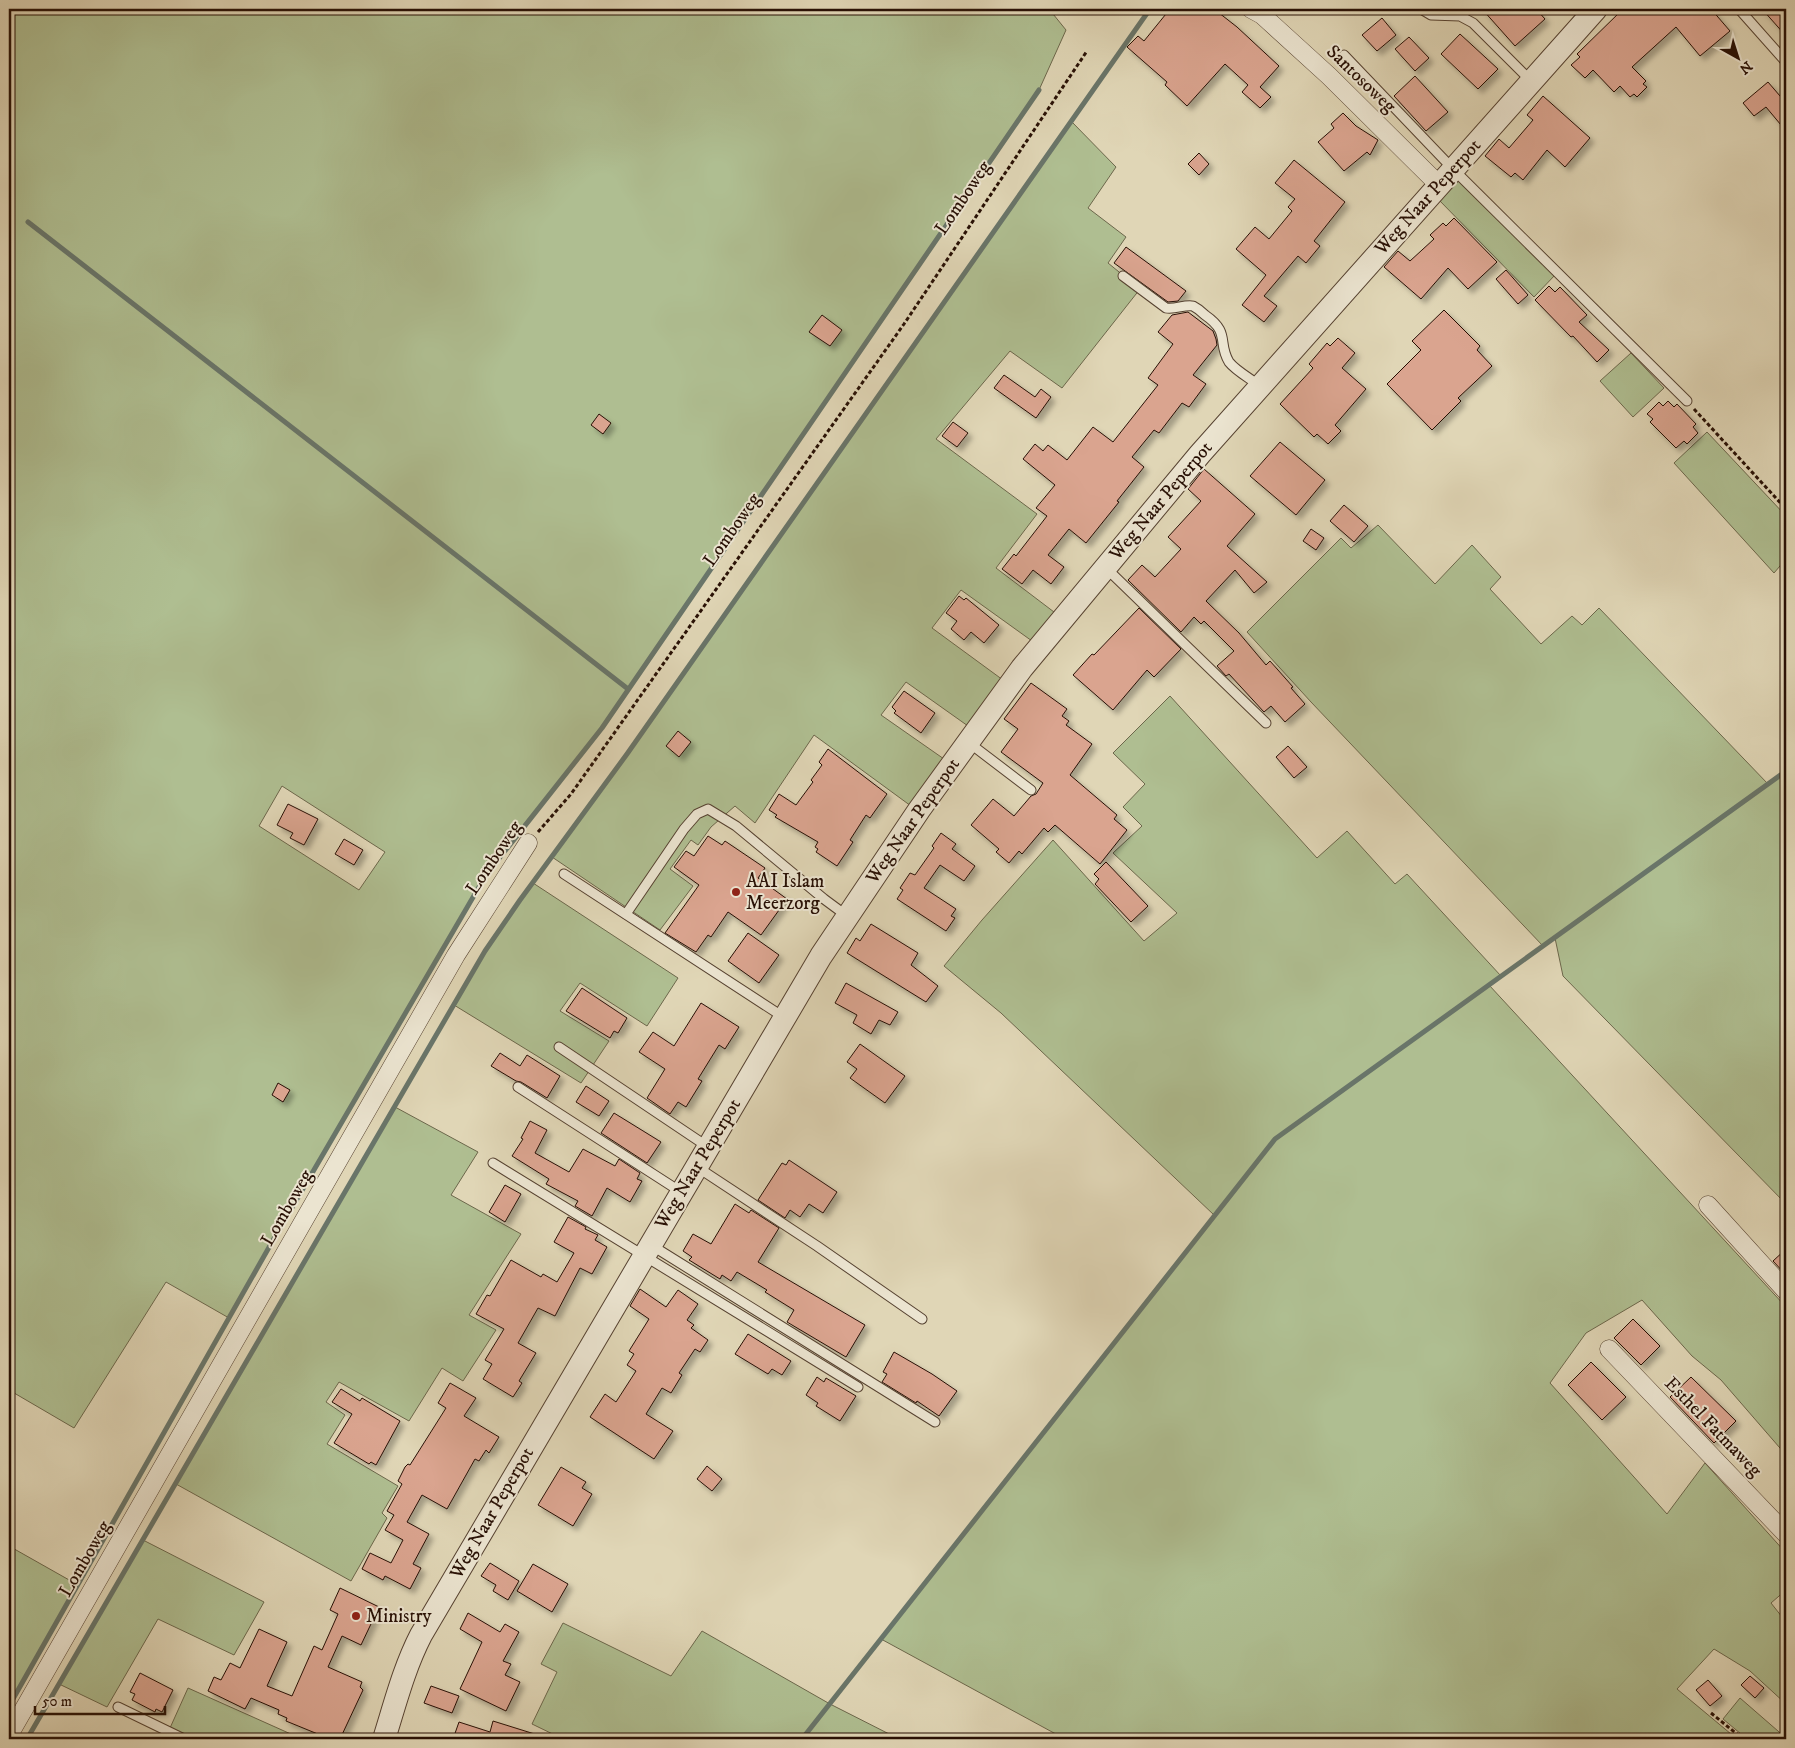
<svg xmlns="http://www.w3.org/2000/svg" width="1795" height="1748" viewBox="0 0 1795 1748" font-family="'IM FELL DW Pica',serif">
<style>
.green{fill:#afbe91;stroke:#6c674b;fill-rule:evenodd}
.lines{fill:none;stroke-linecap:round;stroke-linejoin:round}
.stream{stroke:#697569;stroke-width:5}
.building{fill:#daa48f;stroke:#281005;filter:url(#shadow)}
.service-casing{stroke:#564231;stroke-width:11}
.minor-casing{stroke:#564231;stroke-width:19}
.tertiary-casing{stroke:#564231;stroke-width:24}
.path{stroke:#281005;stroke-width:3;stroke-dasharray:4 2.5;stroke-linecap:butt}
.service{stroke:#ebe4d0;stroke-width:9}
.minor{stroke:#ebe4d0;stroke-width:18}
.tertiary{stroke:#ebe4d0;stroke-width:22}
.poi-dot{fill:#8f2418;stroke:#ebe4d0;stroke-width:2}
.labels{text-anchor:middle;dominant-baseline:central;stroke-width:4;stroke-linejoin:round;paint-order:stroke}
.street-label{font-size:19px;fill:#281005;stroke:#ebe4d0}
.poi-label{font-size:19px;fill:#281005;stroke:#ebe4d0;text-anchor:start}
</style>
<defs>
<filter id="shadow"><feDropShadow dx="4.5" dy="4.5" stdDeviation="2.5" flood-color="#0004"/></filter>
</defs>
<rect width="100%" height="100%" fill="#e0d6b6"/>
<filter id="stains"><feTurbulence type="fractalNoise" baseFrequency=".004" numOctaves="4"/><feColorMatrix values="0 0 0 0 .2 0 0 0 0 .09 0 0 0 0 .02 0 0 0 .5 -.17"/></filter>
<radialGradient id="worn" r=".72"><stop offset=".6" stop-color="#630" stop-opacity="0"/><stop offset="1" stop-color="#630" stop-opacity=".3"/></radialGradient>
<g class="green">
<path d="M9,9H1049L1066,30L1039,90L602,728L486,875L229,1318L166,1282L74,1428L9,1390ZM282,786L385,852L359,890L259,826Z"/>
<path d="M1071,121L1116,167L1088,208L1126,237L1108,263L1140,289L1062,388L1010,351L936,439L1037,514L996,568L1054,612L1032,641L961,590L932,628L1003,680L968,726L906,682L881,715L944,759L911,806L814,735L755,823L735,806L711,827L698,845L691,840L670,869L693,886L660,930L552,857L627,754Z"/>
<path d="M1457,177L1556,274L1534,297L1438,199Z"/>
<path d="M1631,353L1664,388L1633,417L1600,381Z"/>
<path d="M1707,432L1786,516V559L1774,573L1674,463Z"/>
<path d="M1378,525L1435,584L1472,545L1501,577L1490,589L1541,644L1572,616L1582,625L1599,608L1768,784L1786,771V1204L1563,976L1555,938L1543,946L1311,702L1247,632L1341,538L1351,548Z"/>
<path d="M1170,696L1317,858L1347,831L1395,884L1407,874L1501,976L1489,985L1786,1307V1455L1721,1380L1692,1356L1642,1300L1586,1333L1550,1383L1667,1514L1705,1463L1786,1553V1590L1771,1603L1786,1622V1704L1750,1671L1714,1649L1677,1689L1737,1739H1065L881,1639L1214,1215L1001,1013L944,966L982,920L1053,840L1144,941L1177,913L1113,853L1142,826L1123,807L1145,784L1113,753Z"/>
<path d="M533,883L678,978L647,1026L580,983L560,1011L609,1041L581,1083L454,1005L485,951Z"/>
<path d="M395,1107L478,1152L451,1195L521,1234L469,1315L496,1330L463,1381L442,1368L409,1421L339,1382L326,1402L345,1415L327,1444L398,1486L382,1513L387,1518L351,1581L176,1484Z"/>
<path d="M143,1540L264,1602L234,1655L158,1619L107,1707L59,1684Z"/>
<path d="M9,1546L78,1585L15,1694L9,1691Z"/>
<path d="M563,1623L671,1676L702,1631L830,1704L899,1739H563L532,1724L557,1672L541,1664Z"/>
<path d="M188,1688L302,1739H194L170,1728Z"/>
<path d="M1740,1698L1786,1738V1739H1747L1723,1719Z"/>
</g>
<g class="lines">
<g class="stream">
<path d="M28,222L628,689"/>
<path d="M9,1706L276,1235L486,875L602,728L1039,90"/>
<path d="M27,1739L485,951L520,900L627,754L1150,9"/>
<path d="M802,1739L1275,1139L1786,771"/>
</g>
</g>
<g class="building">
<path d="M1170,9H1214L1237,27L1279,66L1260,87L1271,97L1260,108L1242,92L1248,85L1225,64L1187,106L1165,85L1167,82L1127,47L1138,36L1144,41Z"/>
<path d="M1482,9H1536L1545,19L1515,46Z"/>
<path d="M1623,9H1711L1730,31L1700,56L1676,27L1632,67L1646,81L1643,84L1647,87L1637,97L1634,94L1630,97L1620,86L1614,92L1593,70L1585,78L1571,65L1580,57L1577,54Z"/>
<path d="M1762,9H1786V36Z"/>
<path d="M1382,18L1396,35L1377,51L1362,35Z"/>
<path d="M1460,34L1498,69L1478,89L1441,54Z"/>
<path d="M1409,37L1429,58L1415,71L1395,49Z"/>
<path d="M1415,76L1448,112L1426,131L1394,96Z"/>
<path d="M1768,82L1786,103V131L1766,107L1754,116L1743,103Z"/>
<path d="M1543,96L1590,138L1565,167L1547,150L1523,180L1515,173L1511,177L1485,156L1499,139L1509,148L1533,120L1527,115Z"/>
<path d="M1343,113L1356,126L1378,140L1370,155L1367,152L1344,171L1318,142L1334,128L1331,124Z"/>
<path d="M1199,153L1209,164L1199,175L1188,164Z"/>
<path d="M1294,160L1345,202L1314,241L1320,246L1306,263L1298,256L1264,296L1277,306L1264,322L1242,305L1266,275L1236,249L1255,227L1269,239L1292,211L1288,207L1295,199L1275,183Z"/>
<path d="M1454,218L1497,262L1468,289L1448,268L1421,299L1384,267L1398,251L1410,261L1434,239L1430,235L1443,223L1446,226Z"/>
<path d="M1126,247L1186,291L1178,301L1168,302L1114,263Z"/>
<path d="M1506,270L1528,295L1518,304L1496,279Z"/>
<path d="M1549,286L1555,292L1560,287L1587,315L1579,322L1609,350L1597,362L1573,336L1571,337L1535,300Z"/>
<path d="M1444,310L1480,346L1477,350L1492,366L1458,398L1461,401L1432,430L1387,384L1421,350L1412,341Z"/>
<path d="M1188,312L1213,331L1216,339L1217,345L1193,375L1206,384L1189,407L1182,403L1159,433L1154,430L1132,457L1144,467L1117,501L1119,502L1086,543L1069,529L1048,555L1064,567L1051,584L1033,570L1022,584L1002,569L1014,554L1016,556L1047,516L1036,508L1055,485L1023,459L1035,444L1043,451L1048,445L1067,460L1093,427L1113,442L1158,385L1148,378L1173,344L1158,332L1172,315Z"/>
<path d="M822,315L842,330L830,346L809,332Z"/>
<path d="M1338,338L1355,353L1342,368L1366,389L1335,425L1341,431L1328,444L1317,434L1314,437L1280,404L1313,368L1309,364L1327,343L1330,346Z"/>
<path d="M1004,375L1035,397L1041,389L1051,397L1036,418L994,388Z"/>
<path d="M1668,401L1674,407L1677,404L1696,424L1693,427L1698,433L1687,444L1684,441L1676,448L1650,422L1653,419L1647,414L1659,402L1663,406Z"/>
<path d="M599,414L611,423L603,434L591,425Z"/>
<path d="M953,422L968,433L957,447L942,436Z"/>
<path d="M1280,442L1325,480L1296,515L1250,476Z"/>
<path d="M1204,469L1255,514L1227,546L1267,582L1254,593L1235,570L1206,601L1239,633L1266,665L1270,661L1293,687L1291,688L1305,704L1285,722L1271,706L1264,712L1229,674L1226,676L1217,666L1234,651L1204,621L1201,624L1194,617L1181,632L1128,580L1142,565L1155,577L1181,549L1168,537L1201,501L1188,489Z"/>
<path d="M1344,505L1368,526L1354,542L1330,521Z"/>
<path d="M1311,529L1324,538L1316,550L1303,541Z"/>
<path d="M959,596L964,600L966,598L999,625L984,643L971,632L964,640L951,629L957,621L946,613Z"/>
<path d="M1139,608L1181,649L1154,677L1147,670L1113,710L1073,675L1092,654L1094,655Z"/>
<path d="M1031,683L1067,709L1062,716L1069,721L1066,725L1092,744L1070,775L1117,815L1114,819L1127,830L1100,864L1055,825L1048,832L1044,828L1022,854L1019,851L1009,863L996,852L999,849L971,825L993,799L1014,816L1031,796L1036,794L1043,783L1001,752L1018,729L1004,719Z"/>
<path d="M904,691L935,713L921,733L894,713L896,711L892,707Z"/>
<path d="M678,731L691,742L679,757L666,746Z"/>
<path d="M1288,746L1307,767L1294,778L1276,757Z"/>
<path d="M828,749L887,794L870,818L866,815L850,840L853,842L837,866L816,852L818,849L815,847L818,842L775,817L777,815L769,810L779,794L796,805L813,782L811,780L822,765L819,762Z"/>
<path d="M288,804L318,819L304,845L290,838L293,833L277,825Z"/>
<path d="M941,833L956,844L952,849L975,866L964,881L940,865L924,888L956,909L951,916L955,918L946,931L897,899L903,890L900,888L910,873L915,875L934,848L932,846Z"/>
<path d="M708,836L722,845L725,841L765,868L758,878L787,899L761,935L728,912L711,937L708,935L696,952L665,933L699,885L674,867L686,851L694,856Z"/>
<path d="M344,839L363,850L354,865L335,854Z"/>
<path d="M1106,862L1148,906L1131,922L1095,884L1099,879L1094,874Z"/>
<path d="M871,924L918,953L911,965L938,986L926,1002L847,953L856,938L860,941Z"/>
<path d="M748,933L779,955L759,983L728,961Z"/>
<path d="M846,983L898,1012L890,1025L879,1020L871,1034L853,1023L857,1015L835,1003Z"/>
<path d="M582,988L627,1018L618,1033L614,1031L610,1038L566,1011Z"/>
<path d="M701,1003L739,1027L725,1049L719,1045L698,1079L702,1081L686,1107L678,1102L670,1114L647,1098L665,1069L639,1052L653,1032L674,1046Z"/>
<path d="M860,1044L905,1076L885,1103L850,1078L857,1069L847,1062Z"/>
<path d="M500,1053L520,1066L527,1055L560,1076L547,1098L521,1082L516,1081L491,1066Z"/>
<path d="M278,1083L290,1090L283,1102L272,1095Z"/>
<path d="M586,1086L609,1101L599,1116L576,1102Z"/>
<path d="M614,1113L661,1142L647,1163L601,1133Z"/>
<path d="M530,1121L547,1130L535,1153L569,1172L583,1149L615,1166L619,1159L640,1173L637,1179L642,1181L630,1202L607,1188L592,1216L575,1206L578,1201L546,1184L549,1179L512,1156L523,1139L521,1138Z"/>
<path d="M789,1160L837,1192L823,1213L809,1204L800,1217L790,1210L785,1218L758,1200L782,1163L786,1165Z"/>
<path d="M505,1185L521,1194L505,1222L489,1212Z"/>
<path d="M735,1204L749,1213L751,1210L779,1228L758,1262L865,1325L846,1357L787,1322L794,1310L765,1292L767,1290L737,1272L731,1281L722,1275L720,1279L689,1260L692,1257L683,1251L693,1234L711,1244Z"/>
<path d="M568,1217L586,1227L585,1229L598,1235L595,1240L607,1247L592,1274L580,1268L555,1316L538,1308L518,1343L536,1353L519,1381L522,1383L513,1397L483,1379L492,1364L485,1360L504,1329L476,1314L487,1295L490,1296L511,1260L541,1277L543,1274L557,1282L574,1253L554,1242Z"/>
<path d="M1786,1249V1275L1773,1261Z"/>
<path d="M640,1289L666,1307L678,1290L698,1304L687,1320L694,1325L691,1328L708,1340L700,1352L695,1349L679,1373L682,1375L671,1393L662,1388L646,1414L673,1431L654,1459L590,1417L605,1394L616,1402L636,1371L627,1365L634,1354L629,1351L649,1319L630,1306Z"/>
<path d="M1633,1319L1660,1346L1641,1365L1614,1338Z"/>
<path d="M748,1334L791,1361L782,1375L772,1369L768,1374L735,1354Z"/>
<path d="M894,1352L932,1374L957,1391L939,1416L917,1401L916,1403L882,1382L887,1374L883,1372Z"/>
<path d="M1591,1362L1626,1397L1602,1420L1568,1385Z"/>
<path d="M817,1377L824,1382L826,1378L856,1396L840,1421L816,1406L818,1403L806,1395Z"/>
<path d="M1691,1377L1736,1421L1714,1443L1670,1397Z"/>
<path d="M450,1383L476,1398L464,1416L499,1437L489,1453L486,1450L479,1461L475,1459L447,1509L422,1495L407,1522L429,1534L413,1564L421,1568L410,1589L385,1576L383,1580L362,1569L370,1553L391,1563L403,1540L385,1530L394,1515L387,1511L402,1484L398,1481L405,1467L408,1464L410,1465L446,1408L438,1403Z"/>
<path d="M341,1389L360,1401L362,1398L400,1421L376,1465L371,1462L369,1464L334,1443L352,1414L332,1402Z"/>
<path d="M707,1466L722,1479L712,1491L697,1479Z"/>
<path d="M561,1467L586,1482L582,1488L592,1494L573,1526L538,1505Z"/>
<path d="M490,1563L519,1581L508,1600L493,1591L496,1585L481,1576Z"/>
<path d="M533,1564L568,1584L552,1612L517,1591Z"/>
<path d="M340,1588L379,1607L361,1645L342,1636L328,1667L362,1682L360,1687L363,1690L340,1739H330L286,1721L287,1718L278,1714L279,1710L251,1698L245,1709L208,1691L214,1677L221,1680L230,1663L240,1668L259,1629L287,1642L267,1686L292,1696L314,1646L322,1650L338,1614L330,1610Z"/>
<path d="M468,1613L500,1632L505,1624L519,1632L503,1661L511,1664L505,1675L520,1682L506,1711L460,1689L482,1642L460,1629Z"/>
<path d="M140,1673L173,1690L162,1712L156,1709L155,1712L132,1700L135,1694L130,1692Z"/>
<path d="M1750,1676L1764,1688L1755,1698L1741,1685Z"/>
<path d="M1708,1680L1722,1696L1710,1706L1696,1690Z"/>
<path d="M431,1686L459,1696L452,1713L424,1703Z"/>
<path d="M493,1721L541,1736L540,1739H453L459,1722L490,1732Z"/>
</g>
<g class="lines">
<g class="service-casing">
<g id="service">
<path d="M1421,9L1431,15L1460,16L1473,23L1531,81"/>
<path d="M1739,9L1786,62"/>
<path d="M1344,55L1453,169L1687,401"/>
<path d="M1123,276L1166,308C1175,310 1185,304 1193,306C1197,308 1202,312 1205,315C1231,333 1217,342 1229,362C1236,371 1251,379 1260,386"/>
<path d="M1106,568L1266,723"/>
<path d="M968,742L1031,790"/>
<path d="M564,874L785,1018"/>
<path d="M626,914L684,829L697,814L708,809L736,826L824,899L847,916"/>
<path d="M559,1047L708,1147"/>
<path d="M518,1087L681,1192"/>
<path d="M493,1163L858,1387"/>
<path d="M697,1167L817,1246L922,1319"/>
<path d="M651,1245L935,1422"/>
<path d="M118,1707L184,1739"/>
</g>
</g>
<g class="minor-casing">
<g id="minor">
<path d="M1251,9L1262,15L1329,76L1438,184"/>
<path d="M1708,1205L1786,1291"/>
<path d="M1609,1349L1786,1534"/>
<path d="M9,1735L456,955L528,843"/>
</g>
</g>
<g class="tertiary-casing">
<path id="tertiary" d="M384,1739C395,1704 404,1668 421,1635L821,956L919,810L1022,668L1200,454L1596,9"/>
</g>
<g class="path">
<path d="M1694,409L1786,509"/>
<path d="M538,832L571,794L904,324L1087,51"/>
<path d="M1711,1713L1743,1739"/>
</g>
<use href="#service" class="service"/>
<use href="#minor" class="minor"/>
<use href="#tertiary" class="tertiary"/>
</g>
<g class="poi-dot">
<circle cx="736" cy="892" r="5"/>
<circle cx="356" cy="1616" r="5"/>
</g>
<g class="labels">
<g class="street-label">
<text transform="translate(1361 79) rotate(44)">Santosoweg</text>
<text transform="translate(1428 197) rotate(-48)">Weg Naar Peperpot</text>
<text transform="translate(963 198) rotate(-56)">Lomboweg</text>
<text transform="translate(1161 501) rotate(-50)">Weg Naar Peperpot</text>
<text transform="translate(732 530) rotate(-55)">Lomboweg</text>
<text transform="translate(913 821) rotate(-55)">Weg Naar Peperpot</text>
<text transform="translate(494 858) rotate(-56)">Lomboweg</text>
<text transform="translate(698 1164) rotate(-59)">Weg Naar Peperpot</text>
<text transform="translate(287 1208) rotate(-60)">Lomboweg</text>
<text transform="translate(1713 1427) rotate(46)">Esthel Fatmaweg</text>
<text transform="translate(492 1513) rotate(-60)">Weg Naar Peperpot</text>
<text transform="translate(85 1559) rotate(-60)">Lomboweg</text>
</g>
<g class="poi-label">
<text x="746" y="881">AAI Islam<tspan x="746" dy="22">Meerzorg</tspan></text>
<text x="366" y="1616">Ministry</text>
</g>
</g>
<rect width="1795" height="1748" fill="none" stroke="#e0d6b6" stroke-width="30"/>
<rect x="10" y="10" width="1775" height="1728" fill="none" stroke="#281005" stroke-width="2.5"/>
<rect x="15" y="15" width="1765" height="1718" fill="none" stroke="#281005"/>
<g transform="translate(1738 58) rotate(141)" stroke="#ebe4d0" stroke-width="4" paint-order="stroke">
<path d="M0-4L9 19L0 12L-9 19Z" fill="#281005"/>
<text y="-8" font-size="14" font-weight="bold" text-anchor="middle" fill="#281005">N</text>
</g>
<path d="M35 1706v8h130v-8" fill="none" stroke="#281005" stroke-width="2.5"/>
<text x="42" y="1706" font-size="15" fill="#281005" stroke="#ebe4d0" stroke-width="4" paint-order="stroke">50 m</text>
<rect width="100%" height="100%" filter="url(#stains)"/>
<rect width="100%" height="100%" fill="url(#worn)"/>
</svg>
